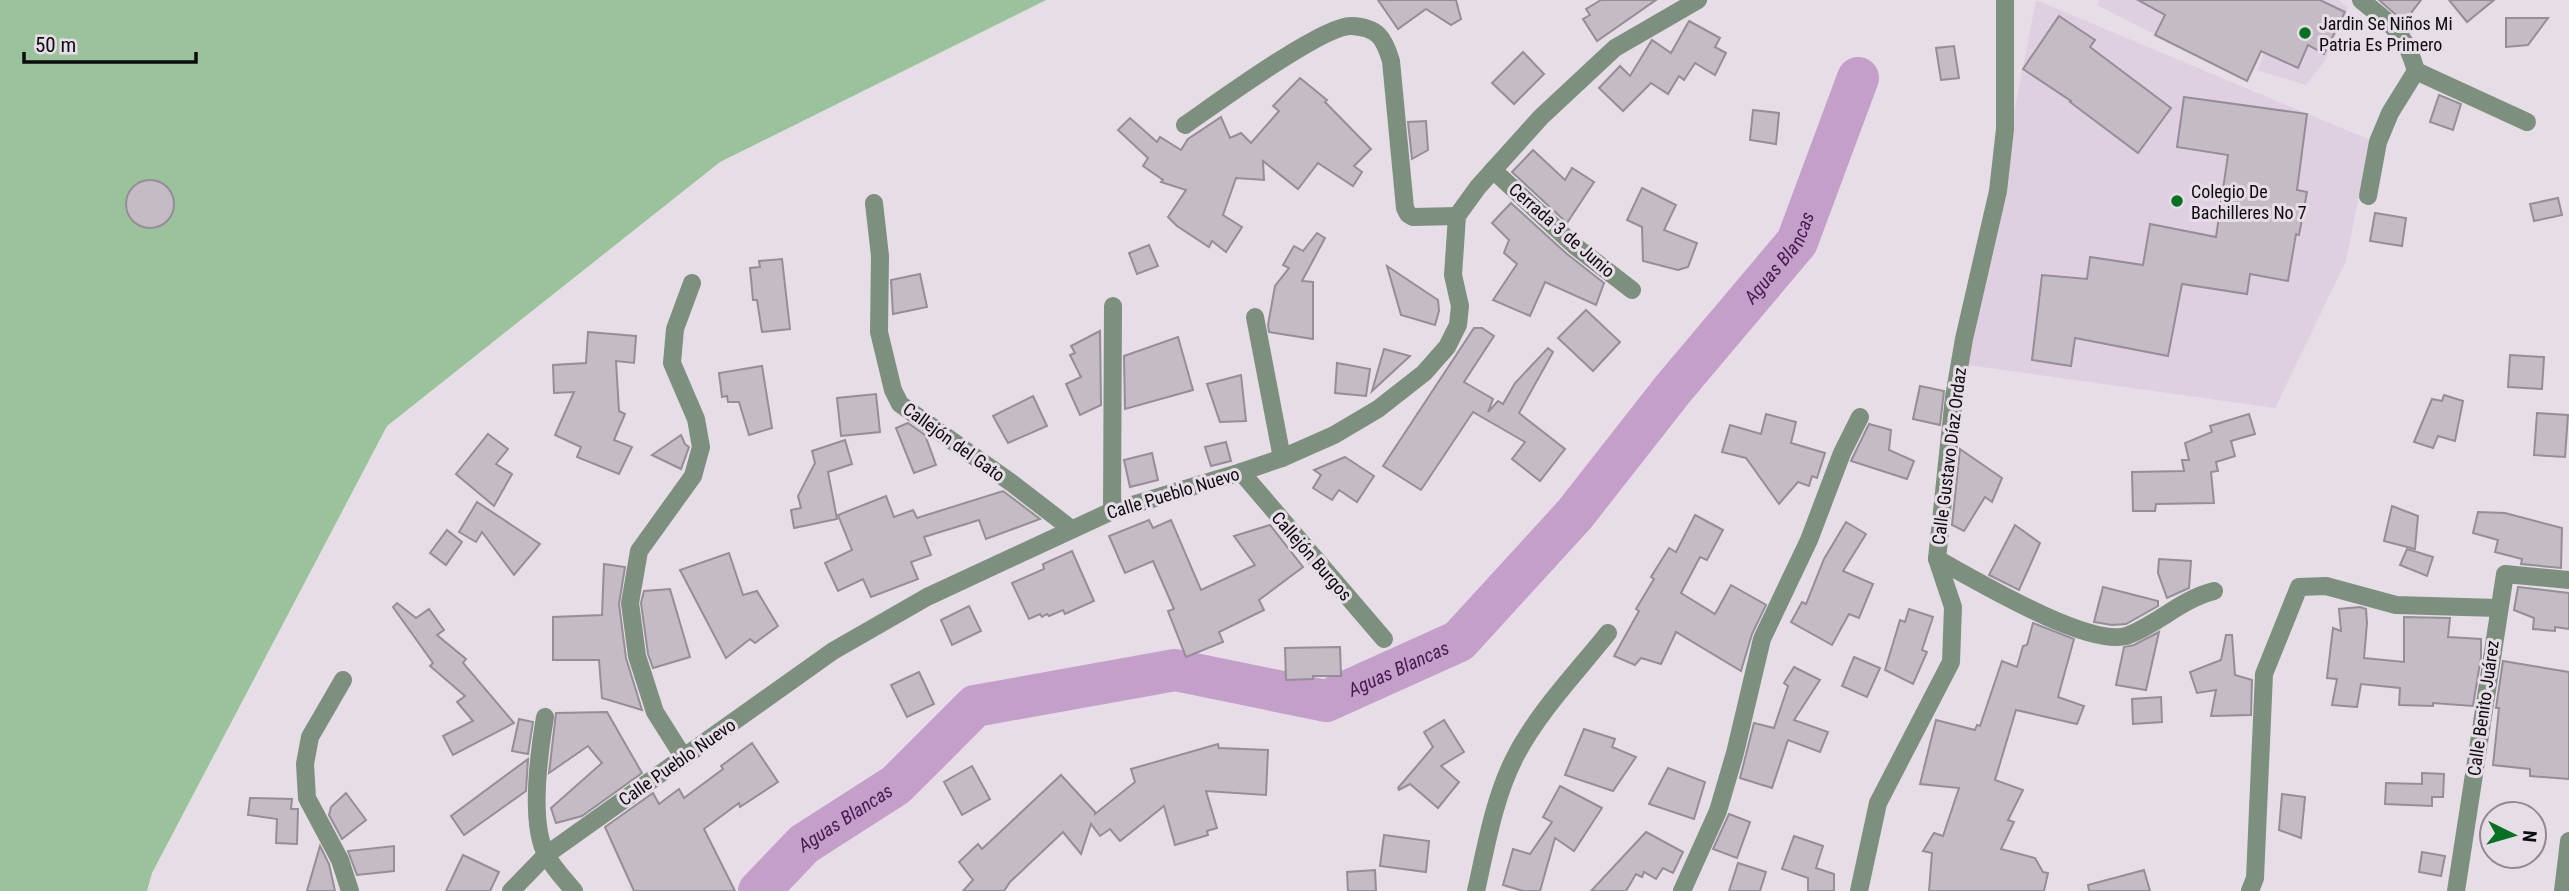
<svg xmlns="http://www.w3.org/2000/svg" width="2569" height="891" viewBox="0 0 2569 891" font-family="'Roboto Condensed',sans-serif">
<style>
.built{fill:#ded0e0}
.green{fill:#9ac29b}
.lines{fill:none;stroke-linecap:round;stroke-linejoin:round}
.river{stroke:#c49fca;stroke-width:42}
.building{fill:#c4bbc5;stroke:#958d97;stroke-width:2}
.minor{stroke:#7d8f7d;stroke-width:18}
.poi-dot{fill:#077122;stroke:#e6dde7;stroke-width:2.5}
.labels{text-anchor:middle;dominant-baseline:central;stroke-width:6;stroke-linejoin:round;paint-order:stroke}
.poi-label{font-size:18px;fill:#0e0b0f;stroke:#e6dde7;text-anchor:start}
.street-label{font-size:18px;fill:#0e0b0f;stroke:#e6dde7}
.water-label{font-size:19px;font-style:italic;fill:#471a4f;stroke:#e6dde7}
</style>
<rect width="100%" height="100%" fill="#e6dde7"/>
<g class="built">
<path d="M2036,0L2370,140L2346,261L2275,408L1968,365L1983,271Z"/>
<path d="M2100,0H2286L2248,82L2097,5Z"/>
<path d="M2288,0H2338L2348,7L2325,60L2306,85L2257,70Z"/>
</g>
<path class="green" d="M0,0H1046L720,162L387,426L152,873L147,891H0Z"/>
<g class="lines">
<path class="river" id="s1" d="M759,891L804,844L896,785L975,706L1175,670L1326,701L1459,641L1575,514L1673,389L1797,242L1858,78"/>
</g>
<g class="building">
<path d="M1378,0H1456L1461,19L1451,25L1426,9L1398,29Z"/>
<path d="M1601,0H1656L1597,41L1583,19L1590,15L1586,9Z"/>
<path d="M2138,0H2320L2345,12L2324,54L2308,45L2298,68L2261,51L2247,81L2155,35L2165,15Z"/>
<path d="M2379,0H2421L2404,22Z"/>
<path d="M2449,0H2494L2467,22Z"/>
<path d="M2059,16L2095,40L2090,47L2171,108L2138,153L2070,102L2071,101L2023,69Z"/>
<path d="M2506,18H2548L2528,45L2506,47Z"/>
<path d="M1689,21L1720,38L1715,47L1726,53L1715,75L1695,63L1684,80L1679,76L1668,94L1651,83L1623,111L1599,88L1620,66L1630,76L1652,40L1671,53Z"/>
<path d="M1954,46L1959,78L1941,80L1936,48Z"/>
<path d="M1523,52L1544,74L1514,104L1492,83Z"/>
<path d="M1300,78L1327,100L1325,102L1371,149L1354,166L1362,172L1353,186L1318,163L1298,189L1263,161L1264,180L1236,178L1223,215L1242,227L1226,252L1212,241L1209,247L1177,226L1168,217L1186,190L1161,182L1163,180L1143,166L1148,158L1118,130L1130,118L1157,142L1160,137L1181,150L1188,139L1221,117L1230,138L1241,133L1251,143L1279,111L1273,106Z"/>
<path d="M2439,95L2461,104L2453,130L2430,122Z"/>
<path d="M2184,97L2307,114L2297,190L2307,192L2299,235L2296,234L2288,281L2250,274L2247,294L2182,284L2168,356L2075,338L2071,366L2032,360L2042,275L2087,279L2090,257L2143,265L2150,224L2216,237L2228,155L2177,147Z"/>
<path d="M1753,110L1779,113L1776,144L1750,140Z"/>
<path d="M1426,121L1428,150L1412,159L1408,122Z"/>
<path d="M1533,150L1565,180L1572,168L1594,182L1567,223L1512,172Z"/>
<circle cx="150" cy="204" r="24"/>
<path d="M1642,188L1676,205L1664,230L1697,243L1688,267L1678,270L1643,261L1642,227L1627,220Z"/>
<path d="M2558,198L2562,215L2534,221L2530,204Z"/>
<path d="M1511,203L1567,254L1604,283L1596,305L1545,282L1530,316L1493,300L1517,264L1504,253L1509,240L1492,223Z"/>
<path d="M2375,213L2406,218L2402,246L2370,241Z"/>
<path d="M1317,233L1325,238L1302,281L1313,282V339L1269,332L1268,325L1275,286L1289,268L1283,265L1294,246L1303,251Z"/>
<path d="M1149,245L1158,266L1137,274L1129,253Z"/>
<path d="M782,259L790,329L762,332L757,300H753L750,268L760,267L759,261Z"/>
<path d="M1387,266L1438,300L1439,311L1435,325L1401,315Z"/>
<path d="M920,274L927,307L893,314L891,280Z"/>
<path d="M1586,310L1620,342L1593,371L1558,338Z"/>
<path d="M1474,328H1482L1494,336L1464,382L1493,399L1488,412L1498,401L1503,404L1515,383L1548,348L1553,352L1519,413L1565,449L1540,481L1512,459L1525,442L1473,412L1421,490L1383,466Z"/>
<path d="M1100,331L1101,405L1080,415L1066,384L1081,377L1070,355L1075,353L1071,346Z"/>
<path d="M588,332L636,336L634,363L616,361L619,411L625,414L614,440L632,447L619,474L577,457L581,447L555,435L574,392L554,393L553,365L586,363Z"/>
<path d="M1178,337L1193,390L1125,409L1124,356Z"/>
<path d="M1384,349L1410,356L1372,391Z"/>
<path d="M2510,355L2544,357L2542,389L2508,387Z"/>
<path d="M1337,363L1370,369L1366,396L1335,393Z"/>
<path d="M762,366L772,428L749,435L739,402H728L727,396L722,397L719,373Z"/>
<path d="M1241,375L1246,421L1220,422L1207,384Z"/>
<path d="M1920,386L1944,391L1940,425L1913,419Z"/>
<path d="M876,394L880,432L841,436L837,398Z"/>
<path d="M2444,395L2463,401L2455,441L2438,436L2433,448L2414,442L2432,399L2442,401Z"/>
<path d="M1033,396L1047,426L1008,443L993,416Z"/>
<path d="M2537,413L2568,415L2565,457L2534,455Z"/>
<path d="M1766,414L1796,422L1791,443L1825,453L1817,478L1812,476L1809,486L1798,482L1779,504L1746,458L1722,452L1730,425L1761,434Z"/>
<path d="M2249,414L2255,434L2231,441L2235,456L2216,462L2218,471L2211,472L2214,503L2156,504L2155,511H2133L2132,472L2184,471L2182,460H2189L2185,443L2212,432L2210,426Z"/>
<path d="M908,423L925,435L936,465L914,473L896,428Z"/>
<path d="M1869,424L1891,430L1889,450L1914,461L1907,479L1851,461Z"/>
<path d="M488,434L508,449L496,464L512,474L494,506L456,474Z"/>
<path d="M681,435L685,444L689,447L681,469L652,455Z"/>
<path d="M845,440L852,464L828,472L837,519L794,528L791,510L801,508L798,496L815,463L812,451Z"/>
<path d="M1226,442L1231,461L1211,466L1205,447Z"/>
<path d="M1960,449L2002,478L1992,502L1985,497L1964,531L1952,525Z"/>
<path d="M1152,453L1158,480L1130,487L1124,460Z"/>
<path d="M1345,457L1374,476L1357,502L1339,490L1332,500L1313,488L1321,475L1314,470Z"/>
<path d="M1003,491L1040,519L986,539L979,520L924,537L931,555L911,562L918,579L871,597L863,579L838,591L825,563L852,550L838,515L886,496L894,517L913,510L917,518Z"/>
<path d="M477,502L540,544L514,575L482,532L476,542L459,532Z"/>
<path d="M2392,506L2418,516L2415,549L2384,541Z"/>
<path d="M2478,512L2505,513L2562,528L2561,568L2521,564L2522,559L2495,552L2498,540L2473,533Z"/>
<path d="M1695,515L1723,530L1707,560L1700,557L1681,593L1715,614L1731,585L1766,605L1752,634L1741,671L1676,632L1661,664L1641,658L1635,665L1614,656L1639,611L1636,609L1654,579L1651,577L1669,548L1676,552Z"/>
<path d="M1149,520L1153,528L1171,520L1201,590L1255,565L1234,536L1270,525L1303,567L1259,600L1264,610L1219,632L1223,642L1186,657L1168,611L1174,609L1153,561L1125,573L1109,536Z"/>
<path d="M1846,522L1866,534L1843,571L1873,584L1859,618L1849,614L1832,645L1791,622L1802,602L1806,604L1824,559Z"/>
<path d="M2015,525L2040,543L2019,590L1989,575Z"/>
<path d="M447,530L462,542L446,565L430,553Z"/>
<path d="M2407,549L2433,557L2427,576L2400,565Z"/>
<path d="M1072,551L1094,601L1065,614L1063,610L1049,616L1047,614L1042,617L1040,614L1029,619L1012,583L1044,569L1043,564Z"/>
<path d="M729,553L743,595L757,591L778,626L755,643L750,639L726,658L680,570Z"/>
<path d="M2159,559L2191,561L2189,588L2167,598L2158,573Z"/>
<path d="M604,564L625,567L619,604L626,658L642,710L602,698L599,660H553V617L602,615Z"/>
<path d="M2103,587L2158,601V606L2126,624L2112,625L2094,622Z"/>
<path d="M2518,587L2569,593V629L2555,627V631L2533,629L2534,618L2514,610Z"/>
<path d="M670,589L690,657L653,668L648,654L641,603L644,591Z"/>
<path d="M397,603L416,618L429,609L444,630L437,635L466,659L463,663L514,723L453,755L443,736L473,721L457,702L465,696L430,666L433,663L393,607Z"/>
<path d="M969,606L981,631L952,645L941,620Z"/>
<path d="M2360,607L2366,609L2367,623L2364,658L2404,662V617L2450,618L2448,637L2481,639V657L2473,706L2433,703V706L2399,705L2400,688L2361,684L2357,707L2332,705L2337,679L2327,678L2333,628L2341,631L2339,609Z"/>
<path d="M1909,609L1933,617L1922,650L1927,652L1913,684L1885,670L1900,620L1905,622Z"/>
<path d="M2033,623L2074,639L2058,697L2084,706L2077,724L2016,710L1995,780L2023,790L2008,820L2014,822L2001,849L2035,858L2043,872L2048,873L2044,891H1929L1932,853L1923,851L1934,833L1943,836L1959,788L1920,784L1936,720L1975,730L1977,725L1980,726L2002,661L2017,667L2023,646L2027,645Z"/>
<path d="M2159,632L2146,690L2116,685L2124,647L2134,645Z"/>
<path d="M2226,635H2232L2235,675L2252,680L2251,715L2211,716L2216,690L2197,693L2190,672L2221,660Z"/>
<path d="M1340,647L1341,676H1313V679L1286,680L1285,648Z"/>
<path d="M1854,657L1880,668L1867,697L1842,686Z"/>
<path d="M2503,661L2569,672V779L2530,776V769L2493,765L2499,708H2496Z"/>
<path d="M1794,667L1820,680L1794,720L1828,732L1820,752L1788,740L1772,788L1740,778L1754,723L1774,728L1788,686L1784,683Z"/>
<path d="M919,672L934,704L907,717L891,685Z"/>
<path d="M2161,697L2162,722L2133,724L2132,699Z"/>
<path d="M607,712L642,773L582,816L556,823L551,808L602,763L588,746L549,773L556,713Z"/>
<path d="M519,719L533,722L528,754L512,751Z"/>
<path d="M1444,720L1464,752L1441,766L1459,782L1438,808L1410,784L1399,790L1398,788L1433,747L1424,732Z"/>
<path d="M1584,729L1615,739L1612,747L1636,757L1613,791L1565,775Z"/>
<path d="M752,743L778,782L740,807L739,803L704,829L735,891H634L605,827L653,793L659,804L679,789L684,798L723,769L721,766Z"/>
<path d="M1218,744L1219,748L1268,750L1266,795L1206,791L1217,828L1207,831L1208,835L1175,845L1164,806L1120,841L1110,829L1100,836L1091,824L1081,854L1063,832L1010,882L1004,891H963L973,880L959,862L978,844L982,849L1061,775L1095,812V814L1135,782L1131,769Z"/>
<path d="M528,759L526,791L464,835L451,816Z"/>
<path d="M972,766L990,799L962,815L944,782Z"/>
<path d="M1668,768L1705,782L1694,819L1649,804Z"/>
<path d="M2422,773L2444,774L2443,797H2432V806L2385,804L2386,783L2422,784Z"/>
<path d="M1560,786L1602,808L1574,851L1555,838L1540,891H1523L1503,885L1513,849L1530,854L1552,822L1543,817Z"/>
<path d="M346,793L366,820L342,839L329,815L331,807Z"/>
<path d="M2282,794L2305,797L2301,838L2279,830Z"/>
<path d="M250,798L292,799L291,809H298L297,844L276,843L277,819L248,815Z"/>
<path d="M1729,814L1750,822L1737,858L1713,849Z"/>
<path d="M1646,832L1683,852L1673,873L1663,868L1656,879L1644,872L1642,877L1636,874L1626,891H1591Z"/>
<path d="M1384,835L1429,841L1426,872L1380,866Z"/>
<path d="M1794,836L1823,846L1816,868L1834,874V891H1808V878L1782,869Z"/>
<path d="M320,846L329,864L335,891H307Z"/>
<path d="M394,846V871L357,875L348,851Z"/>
<path d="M2422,852L2445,856L2441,876L2419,872Z"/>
<path d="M463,855L499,872L490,891H446Z"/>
<path d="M1738,863L1766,872L1760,891H1729Z"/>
<path d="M1375,870L1376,891H1348L1347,872Z"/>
<path d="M2144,870L2150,891H2089L2088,885Z"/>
</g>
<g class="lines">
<g class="minor">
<path d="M2361,0C2391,25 2405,31 2416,71"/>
<path d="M2416,71L2527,122"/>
<path d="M1185,125C1214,105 1323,25 1351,26C1378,27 1384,38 1391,61L1405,208L1408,214L1413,217L1457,216"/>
<path d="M1493,170L1575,246L1632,290"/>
<path d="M2368,196L2378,142L2390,113L2416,71"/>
<path d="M874,203L880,256L879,332L893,390L900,404L1013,484L1070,528"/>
<path d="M1255,317L1282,458"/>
<path d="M1241,472L1384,639"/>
<path d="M1112,511L1113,306"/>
<path d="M1937,559C1974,579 2091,650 2129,635C2159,623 2182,599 2214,591"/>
<path d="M343,680L310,737L305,764L307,798L340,860L350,891"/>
<path d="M545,717C539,753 529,825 547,856C554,869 565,880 574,891"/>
<path d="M684,758L655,712L637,656L630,603L639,551L693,476L701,447L696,419L672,363L675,329L692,283"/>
<path d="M511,891L546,855L833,651L927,597L1112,511L1241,472L1282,458L1334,435L1378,409L1424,373L1447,347L1458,325L1460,306L1453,275L1457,216L1478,187L1541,117L1615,48L1698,0"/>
<path d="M1476,891C1486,847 1494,798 1515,757C1538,712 1577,672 1608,633"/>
<path d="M1682,891L1718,811L1735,753L1762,639L1809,540L1842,453L1860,417"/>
<path d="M1859,891L1878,803L1951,662L1953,607L1937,559L1954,397L1964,339L1998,191L2005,129V0"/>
<path d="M2250,891L2255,878L2264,674L2299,587L2326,586L2396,605L2498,608"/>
<path d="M2456,891L2505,574L2569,580"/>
<path d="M2563,891L2569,841"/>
</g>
</g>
<g class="poi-dot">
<circle cx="2305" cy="33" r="7"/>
<circle cx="2177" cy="201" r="7"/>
</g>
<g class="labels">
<g class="poi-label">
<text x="2319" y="23">Jardin Se Niños Mi<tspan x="2319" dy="21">Patria Es Primero</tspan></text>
<text x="2191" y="191">Colegio De<tspan x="2191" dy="21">Bachilleres No 7</tspan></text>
</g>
<g class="street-label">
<text transform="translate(1562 230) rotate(41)">Cerrada 3 de Junio</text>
<text transform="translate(954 442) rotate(36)">Callejón del Gato</text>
<text transform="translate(1949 456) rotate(-83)">Calle Gustavo Díaz Ordaz</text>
<text transform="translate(1173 493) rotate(-17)">Calle Pueblo Nuevo</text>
<text transform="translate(1312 556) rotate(49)">Callejón Burgos</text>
<text transform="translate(2483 708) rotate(-82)">Calle Benito Juárez</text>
<text transform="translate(677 762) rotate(-35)">Calle Pueblo Nuevo</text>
</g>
<g class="water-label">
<text stroke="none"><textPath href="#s1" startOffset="1290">Aguas Blancas</textPath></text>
<text stroke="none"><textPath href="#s1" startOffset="723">Aguas Blancas</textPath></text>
<text stroke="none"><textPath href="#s1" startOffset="114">Aguas Blancas</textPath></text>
</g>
</g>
<g transform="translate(2513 835) rotate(95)"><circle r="33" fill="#e6dde7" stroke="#908991" stroke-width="2"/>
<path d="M0-5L12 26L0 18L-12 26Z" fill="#077122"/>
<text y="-10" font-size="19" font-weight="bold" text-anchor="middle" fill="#0e0b0f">N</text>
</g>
<path d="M24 52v10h172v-10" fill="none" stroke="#0e0b0f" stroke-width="3.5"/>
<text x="35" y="52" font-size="21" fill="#0e0b0f" stroke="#e6dde7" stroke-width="5" paint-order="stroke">50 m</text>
</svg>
